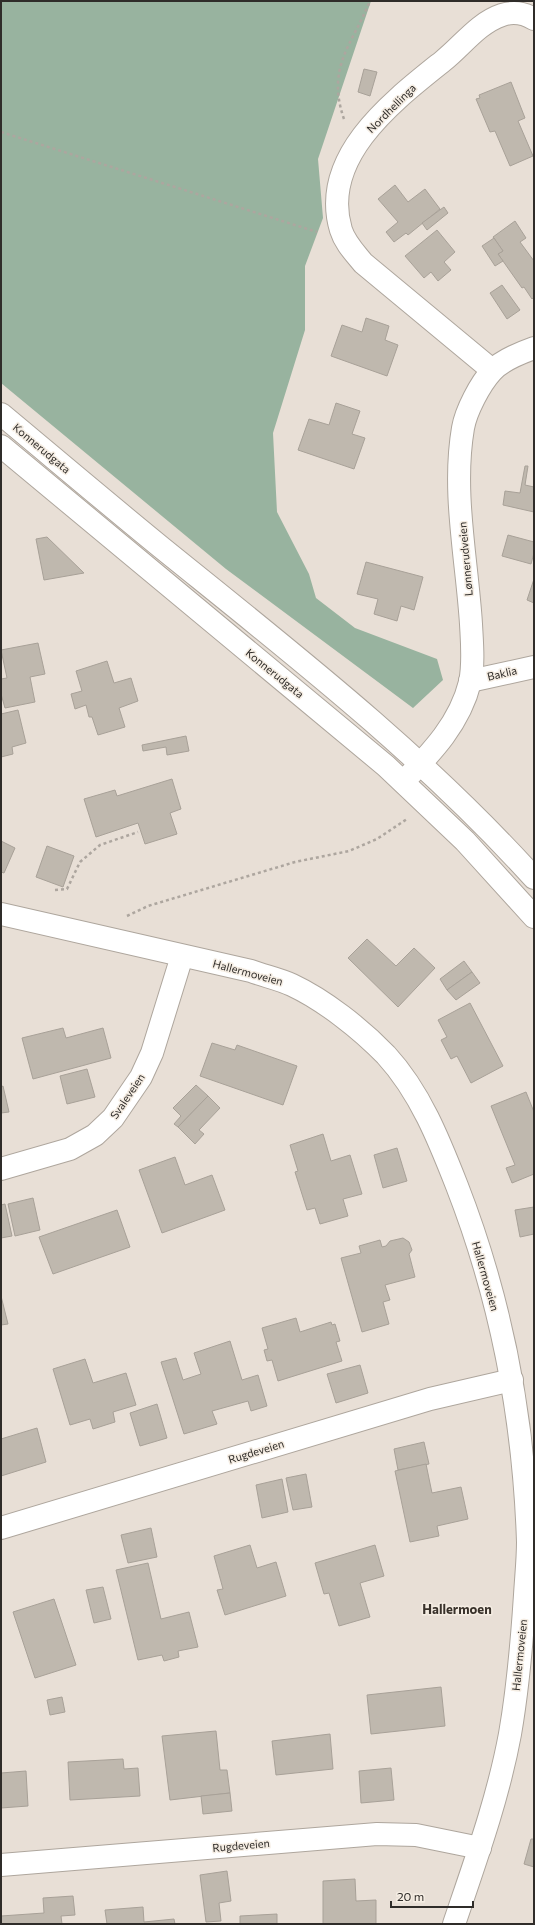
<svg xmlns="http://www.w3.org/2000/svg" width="535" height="1925" viewBox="0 0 535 1925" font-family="Commissioner,sans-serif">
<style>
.forest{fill:#98b39f}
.building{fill:#bfb8ae;stroke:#a8a198}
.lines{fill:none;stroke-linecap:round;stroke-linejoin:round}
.minor-casing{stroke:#aea69d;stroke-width:24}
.major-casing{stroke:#aea69d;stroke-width:24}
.path{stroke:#ada69f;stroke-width:2.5;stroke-dasharray:3 3;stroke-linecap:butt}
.minor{stroke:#fff;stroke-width:22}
.major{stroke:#fff;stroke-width:22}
.labels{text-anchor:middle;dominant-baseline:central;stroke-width:3;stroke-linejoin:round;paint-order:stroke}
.street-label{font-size:11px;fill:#2f2c29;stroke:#f5ede3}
.quarter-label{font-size:13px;font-weight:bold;fill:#38312a;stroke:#f5ede3}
</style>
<rect width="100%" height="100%" fill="#e8dfd6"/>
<path class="forest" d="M1,1H371L318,159L323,218L305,266V330L273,433L277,512L309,574L316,598L355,628L437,659L443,680L413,708L226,569L1,383Z"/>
<g class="building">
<path d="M364,69L377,72L370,96L358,92Z"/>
<path d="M511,82L525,118L518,121L533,156L510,166L495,131L490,132L476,99L480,98L479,95Z"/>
<path d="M395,185L408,202L425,189L440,209L408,235L406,233L394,242L386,232L398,222L378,199Z"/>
<path d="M444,207L448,213L427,230L422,223Z"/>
<path d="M515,221L526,238L520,242L534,261V297L532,299L524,287L522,288L498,254L503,251L493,237Z"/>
<path d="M437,230L455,252L444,262L451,270L438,281L431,272L424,278L405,256Z"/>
<path d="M494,238L503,251L498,254L503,261L495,266L482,246Z"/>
<path d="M502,285L520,310L507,319L490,293Z"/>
<path d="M366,318L389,326L385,340L398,345L387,376L331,356L342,325L362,332Z"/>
<path d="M336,403L360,411L352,434L365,438L354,469L298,450L309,419L329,425Z"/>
<path d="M525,466H528L525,485L534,487V512L503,505L505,491L520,493Z"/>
<path d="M508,535L534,542V553L531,564L502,556Z"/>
<path d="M47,537L84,573L44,580L36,539Z"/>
<path d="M366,562L423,577L414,610L401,606L397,621L374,614L378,599L357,594Z"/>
<path d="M534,579V603L527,600Z"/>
<path d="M38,643L45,674L30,677L35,702L5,708L1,694V679L7,678L1,650Z"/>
<path d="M107,661L114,683L131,678L138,701L119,708L125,727L98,735L92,717H89L86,705L75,709L71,694L82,691L76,671Z"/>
<path d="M18,710L26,743L12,747L13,754L1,757V714Z"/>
<path d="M186,736L189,751L167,755L166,747L143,751L142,745Z"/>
<path d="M172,779L181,809L170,813L177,834L145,844L138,823L96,837L84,799L115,790L117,796Z"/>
<path d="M1,841L15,848L4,873L1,872Z"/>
<path d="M47,846L74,856L63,887L36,877Z"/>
<path d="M367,939L396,966L414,948L435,968L398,1007L348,958Z"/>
<path d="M464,961L472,972L447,990L440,979Z"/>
<path d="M472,972L480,983L456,1000L447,990Z"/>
<path d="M470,1003L503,1066L471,1083L457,1056L451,1059L441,1040L447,1037L438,1020Z"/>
<path d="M63,1028L66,1038L103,1028L111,1058L33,1079L22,1038Z"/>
<path d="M212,1043L235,1050L237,1045L297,1066L283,1105L200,1076Z"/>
<path d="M87,1069L95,1097L67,1104L60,1076Z"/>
<path d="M196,1085L208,1096L178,1127L174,1124L181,1116L173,1108Z"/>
<path d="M3,1086L9,1112L1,1113V1087Z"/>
<path d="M526,1092L534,1112V1174L512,1183L506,1168L515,1165L491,1106Z"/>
<path d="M208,1096L220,1108L199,1130L204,1134L195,1144L178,1127Z"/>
<path d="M323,1134L331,1161L350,1155L362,1194L343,1199L348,1216L320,1224L315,1208L307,1210L295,1172L298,1171L290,1145Z"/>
<path d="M397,1148L407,1181L383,1188L374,1155Z"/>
<path d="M175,1157L185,1185L212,1175L225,1210L162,1233L139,1170Z"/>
<path d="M33,1198L40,1230L15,1236L8,1204Z"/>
<path d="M5,1204L12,1236L1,1238V1205Z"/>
<path d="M534,1207V1234L520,1237L515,1210Z"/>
<path d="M117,1210L130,1247L53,1274L39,1237Z"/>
<path d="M403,1238L409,1242L412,1250L409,1254L415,1277L385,1285L390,1300L383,1302L389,1324L362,1332L341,1258L361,1253L359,1246L380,1240L382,1247L386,1246L390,1241Z"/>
<path d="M1,1296L8,1324L1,1325Z"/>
<path d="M296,1318L300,1332L331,1322L332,1325L335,1324L340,1341L336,1342L342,1361L278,1381L272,1360L267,1361L264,1350L268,1349L262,1328Z"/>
<path d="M230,1341L242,1380L258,1375L267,1406L251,1411L248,1401L212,1411L217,1424L184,1434L161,1362L176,1358L183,1380L201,1374L194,1353Z"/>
<path d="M85,1359L93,1383L126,1373L136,1405L113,1412L115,1422L93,1429L90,1419L70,1425L53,1369Z"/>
<path d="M360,1365L368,1393L336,1403L327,1374Z"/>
<path d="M157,1404L167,1438L140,1446L130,1413Z"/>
<path d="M37,1428L46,1462L1,1476V1439Z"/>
<path d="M424,1442L429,1464L398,1470L394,1449Z"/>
<path d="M426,1464L432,1493L461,1487L468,1519L437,1526L439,1536L410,1542L395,1471Z"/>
<path d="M306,1474L312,1507L293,1510L286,1478Z"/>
<path d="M282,1479L288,1512L262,1518L256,1485Z"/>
<path d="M151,1528L157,1557L128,1563L121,1535Z"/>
<path d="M250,1545L257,1568L276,1562L286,1596L225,1615L217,1590L223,1589L214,1556Z"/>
<path d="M375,1545L384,1576L360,1583L370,1617L339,1626L329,1593L324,1594L315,1563Z"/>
<path d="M148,1563L161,1619L189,1612L198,1647L178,1651L179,1657L164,1661L162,1655L138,1660L116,1570Z"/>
<path d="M103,1587L111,1619L94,1623L86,1590Z"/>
<path d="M54,1599L76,1665L35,1678L13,1612Z"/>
<path d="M441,1687L445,1726L371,1734L367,1695Z"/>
<path d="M62,1697L65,1712L50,1715L47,1700Z"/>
<path d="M216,1731L220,1770H227L230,1793L170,1800L162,1736Z"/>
<path d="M330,1734L333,1769L276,1775L272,1741Z"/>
<path d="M123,1759L124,1769L138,1768L140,1796L70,1800L68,1762Z"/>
<path d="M391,1768L394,1800L361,1803L359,1771Z"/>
<path d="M26,1771L28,1806L1,1808V1773Z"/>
<path d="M230,1793L232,1811L203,1814L201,1796Z"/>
<path d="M531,1839H534V1867L524,1864Z"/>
<path d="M227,1871L231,1901L219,1903L221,1921L206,1922L200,1875Z"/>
<path d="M355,1879L356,1901L376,1900V1924H323V1881Z"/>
<path d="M73,1896L75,1915L61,1916L62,1924H1V1916L44,1913L43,1898Z"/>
<path d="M143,1907L144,1922L174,1919L175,1924H107L105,1910Z"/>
<path d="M277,1914V1924H240V1916Z"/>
</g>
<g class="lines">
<g class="minor-casing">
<g id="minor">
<path d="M492,370L363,263C355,253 345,243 341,230C319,157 393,101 443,61C462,46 478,23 502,15C514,11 524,13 534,19"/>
<path d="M470,681L534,667"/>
<path d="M404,781C432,752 460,723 470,682C474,664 472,643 471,624C467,560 452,492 463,428C466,411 480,384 492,371C502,360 520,353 534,348"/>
<path d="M1,914L251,971C264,976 279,979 292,985C324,1000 361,1029 386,1055C420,1092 439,1140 457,1186C501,1299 524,1420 528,1542C528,1559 526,1578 525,1595C522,1641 518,1688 510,1734C498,1799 475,1862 454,1924"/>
<path d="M1,1169L70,1149L95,1135L113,1118L141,1077L152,1053L182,956"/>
<path d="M1,1528L430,1399L512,1380"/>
<path d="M1,1865L377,1834L416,1835L480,1848"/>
</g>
</g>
<g class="major-casing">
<g id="major">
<path d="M1,414C55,459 108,504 162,548C292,653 422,754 534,878"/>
<path d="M1,446L386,766L465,841L534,917"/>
</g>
</g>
<g class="path">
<path d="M344,119C326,67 352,45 370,1"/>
<path d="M1,132L317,232"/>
<path d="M55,890L67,889L80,862L100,845L138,832"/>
<path d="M127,916L148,906L295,862L349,851L377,839L407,819"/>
</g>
<use href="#minor" class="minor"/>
<use href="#major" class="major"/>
</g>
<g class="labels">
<g class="street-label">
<text transform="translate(391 108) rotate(-45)">Nordhellinga</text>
<text transform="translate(42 448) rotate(40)">Konnerudgata</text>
<text transform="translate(465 559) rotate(-95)">Lønnerudveien</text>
<text transform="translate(275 673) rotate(39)">Konnerudgata</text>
<text transform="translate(502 673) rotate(-13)">Baklia</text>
<text transform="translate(248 972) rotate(15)">Hallermoveien</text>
<text transform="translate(127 1096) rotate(-56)">Svaleveien</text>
<text transform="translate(486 1276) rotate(74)">Hallermoveien</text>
<text transform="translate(256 1451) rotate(-17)">Rugdeveien</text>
<text transform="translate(519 1655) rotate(-84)">Hallermoveien</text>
<text transform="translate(241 1845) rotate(-5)">Rugdeveien</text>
</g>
<g class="quarter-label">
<text x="457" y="1609">Hallermoen</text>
</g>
</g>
<rect width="535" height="1925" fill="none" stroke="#2f2c29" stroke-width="4"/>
<path d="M391 1901v6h82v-6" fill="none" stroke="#2f2c29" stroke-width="2"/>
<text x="397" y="1901" font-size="12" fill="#2f2c29" stroke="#f5ede3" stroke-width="3" paint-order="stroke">20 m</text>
</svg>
